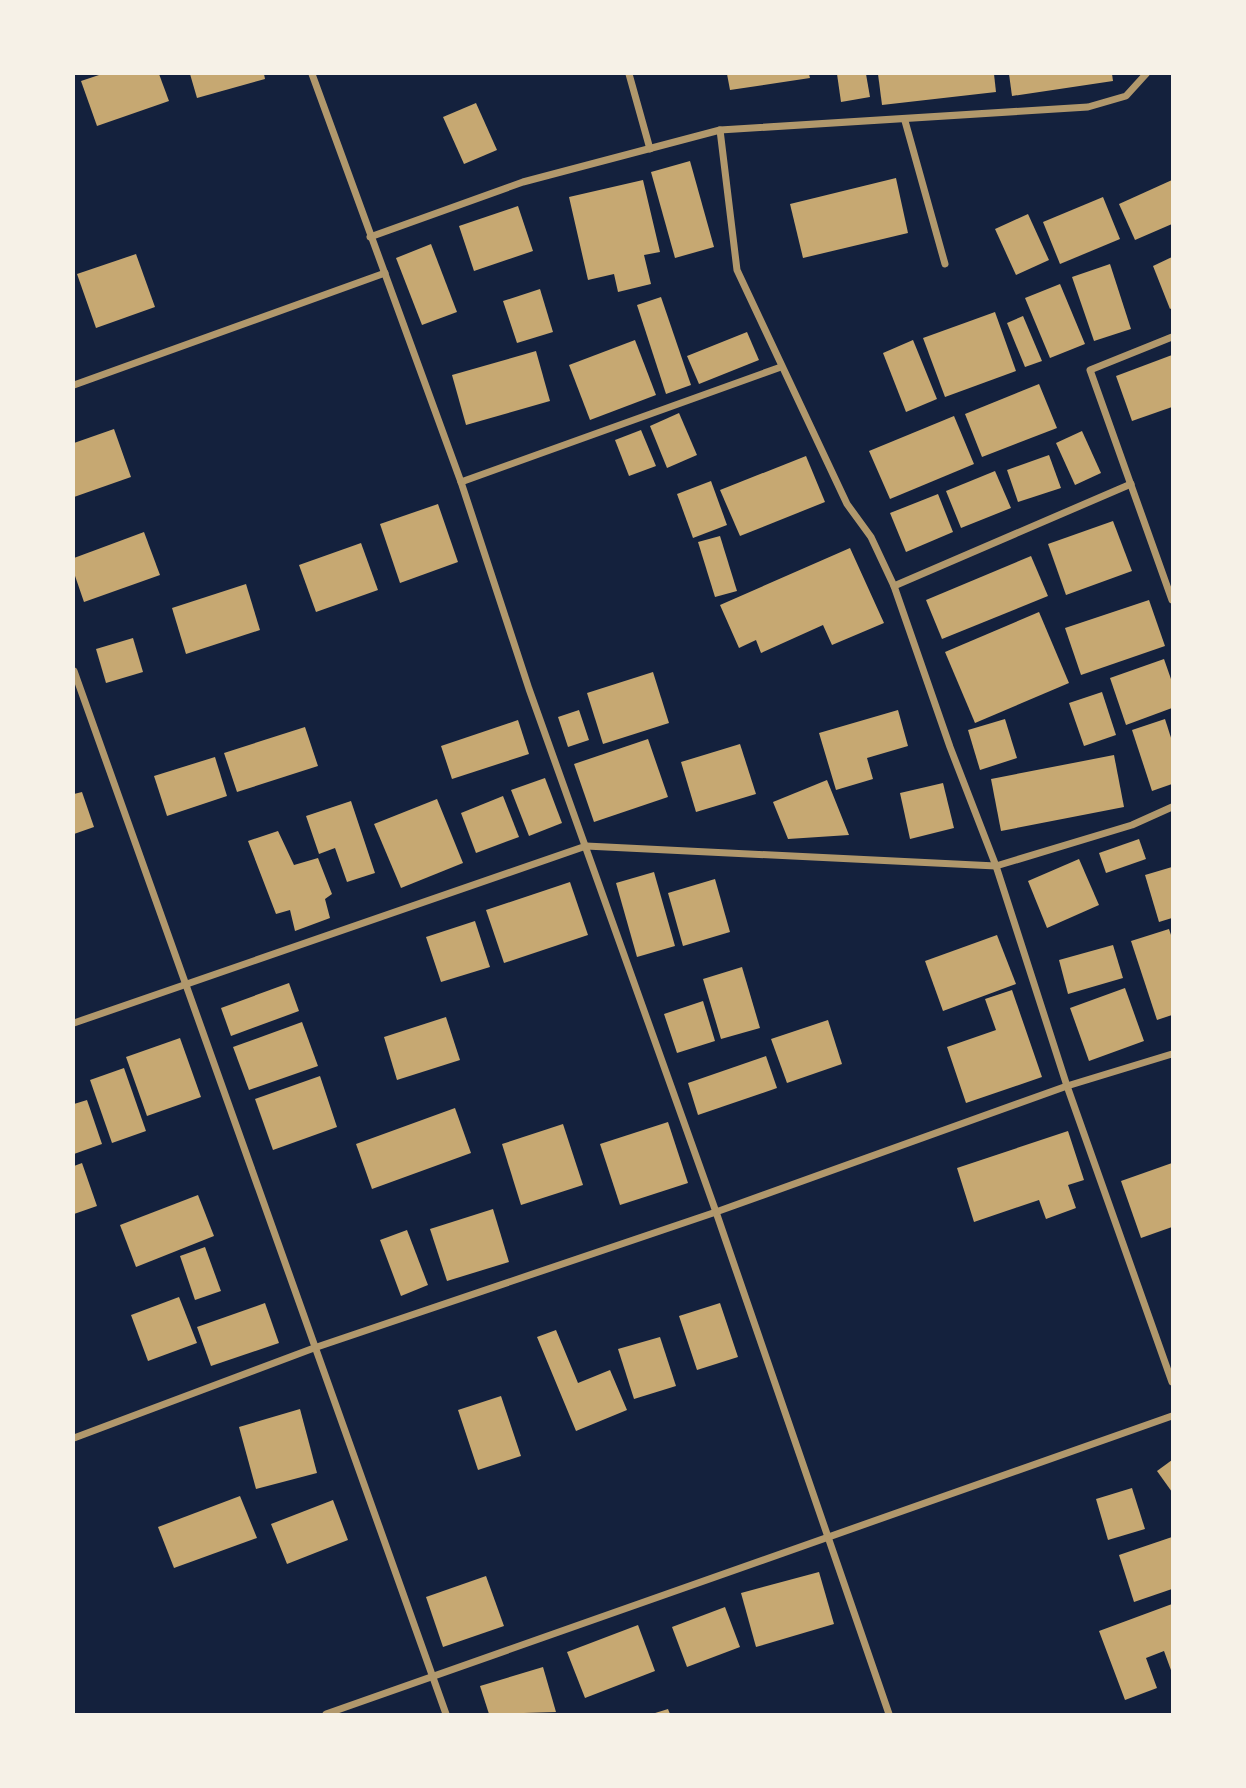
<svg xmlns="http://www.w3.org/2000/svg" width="1246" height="1788" viewBox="0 0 1246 1788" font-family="Arial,sans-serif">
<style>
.building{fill:#c6a872}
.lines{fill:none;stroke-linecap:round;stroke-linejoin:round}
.minor{stroke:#b1986c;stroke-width:7}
</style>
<rect width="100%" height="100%" fill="#14213d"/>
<g class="building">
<path d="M102,74H159L169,101L97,126L81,81Z"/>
<path d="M190,74H264L265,79L197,98Z"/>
<path d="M727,74H809L810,78L730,90Z"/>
<path d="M837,74H866L870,97L841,102Z"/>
<path d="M878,74H994L996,92L882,105Z"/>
<path d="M1009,74H1112L1113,81L1012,96Z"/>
<path d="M476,103L497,150L464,164L443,117Z"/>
<path d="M690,161L714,247L675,258L651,172Z"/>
<path d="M896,178L908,233L803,258L790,204Z"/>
<path d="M643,180L660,252L644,255L651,284L618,292L614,274L588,280L569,197Z"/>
<path d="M1172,180V224L1135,240L1119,204Z"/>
<path d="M1103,197L1120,239L1060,264L1043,222Z"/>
<path d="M518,206L533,251L474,271L459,226Z"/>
<path d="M1028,214L1049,260L1016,275L995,229Z"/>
<path d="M431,244L457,312L422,325L396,258Z"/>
<path d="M136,254L155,307L96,328L77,274Z"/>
<path d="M1172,257V308L1170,309L1153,266Z"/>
<path d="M1110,264L1131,329L1094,341L1072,277Z"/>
<path d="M1060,284L1085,344L1050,358L1025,298Z"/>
<path d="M540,289L553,332L517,343L503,301Z"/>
<path d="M661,297L691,385L666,394L637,305Z"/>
<path d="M995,312L1016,371L945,397L923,338Z"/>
<path d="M1023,316L1042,361L1025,367L1007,323Z"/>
<path d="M747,332L759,360L699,384L687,356Z"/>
<path d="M635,340L656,395L590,420L569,365Z"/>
<path d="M913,340L937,399L906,412L883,353Z"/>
<path d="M536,351L550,401L466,425L452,375Z"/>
<path d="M1172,355V407L1132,421L1116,376Z"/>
<path d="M1039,384L1057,428L982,457L965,414Z"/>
<path d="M679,413L697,455L667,468L650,426Z"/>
<path d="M954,416L974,464L890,499L869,451Z"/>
<path d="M114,429L131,477L74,497V443Z"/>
<path d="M641,430L656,466L629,476L615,440Z"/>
<path d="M1082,431L1101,473L1075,485L1056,443Z"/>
<path d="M1049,455L1061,488L1018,502L1007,470Z"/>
<path d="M806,456L825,502L740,536L720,490Z"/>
<path d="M995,471L1011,508L961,528L946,491Z"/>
<path d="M711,481L727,525L693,538L677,494Z"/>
<path d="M938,494L953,532L906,552L890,513Z"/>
<path d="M438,504L458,562L400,583L380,524Z"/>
<path d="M1113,521L1132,571L1066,595L1048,544Z"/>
<path d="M144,532L160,575L84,602L74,573V558Z"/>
<path d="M720,536L737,591L715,597L698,542Z"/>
<path d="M361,543L378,590L316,612L299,565Z"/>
<path d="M850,548L884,623L832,645L823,625L761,653L756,640L739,648L720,605Z"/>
<path d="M1031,556L1048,596L942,639L926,600Z"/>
<path d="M246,584L260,630L186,654L172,608Z"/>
<path d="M1149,600L1165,646L1081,675L1065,628Z"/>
<path d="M1039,612L1069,683L975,723L945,652Z"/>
<path d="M133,638L143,672L106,683L96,649Z"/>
<path d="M1164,659L1172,682V708L1126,725L1110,678Z"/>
<path d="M653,672L669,723L603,744L587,693Z"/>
<path d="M1102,692L1116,735L1084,746L1069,703Z"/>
<path d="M579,710L589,740L568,747L558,717Z"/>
<path d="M898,710L908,746L867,758L873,779L836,790L819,733Z"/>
<path d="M1005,719L1017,758L980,770L968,730Z"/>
<path d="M1165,719L1172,741V784L1152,791L1132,730Z"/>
<path d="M518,720L529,754L452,779L441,746Z"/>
<path d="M305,727L318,766L237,792L224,753Z"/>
<path d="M648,739L668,797L594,822L574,764Z"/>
<path d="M740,744L756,794L696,812L681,762Z"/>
<path d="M1114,755L1124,807L1001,831L991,779Z"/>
<path d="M215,757L227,796L167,816L154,776Z"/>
<path d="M545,778L562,823L529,836L511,790Z"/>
<path d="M827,780L849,835L788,839L773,802Z"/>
<path d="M943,783L954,828L910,839L900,793Z"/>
<path d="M82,792L94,827L74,834V794Z"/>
<path d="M503,796L519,837L476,853L461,813Z"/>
<path d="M437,799L463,863L401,888L374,824Z"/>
<path d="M351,801L375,873L347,882L335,848L319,854L306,816Z"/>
<path d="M278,831L294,865L318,858L332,894L325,899L330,918L295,931L290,910L276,914L248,841Z"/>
<path d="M1139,839L1146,859L1106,873L1099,853Z"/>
<path d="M1079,859L1099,905L1047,928L1028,881Z"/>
<path d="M1172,867V918L1159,922L1145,875Z"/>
<path d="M654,872L675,946L637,957L616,883Z"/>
<path d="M715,879L730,932L683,946L668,893Z"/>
<path d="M570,882L588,935L504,963L486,910Z"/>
<path d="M475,921L490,967L441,982L426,937Z"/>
<path d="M1169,929L1172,938V1015L1157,1020L1131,941Z"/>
<path d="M997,935L1016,984L943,1011L925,961Z"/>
<path d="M1113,945L1123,978L1068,994L1059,960Z"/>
<path d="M742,967L760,1028L721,1039L703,979Z"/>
<path d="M289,983L299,1011L231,1036L221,1008Z"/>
<path d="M1125,988L1144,1041L1089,1061L1070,1008Z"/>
<path d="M1012,990L1042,1077L966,1103L947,1047L996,1030L985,999Z"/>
<path d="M703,1001L715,1041L677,1053L664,1014Z"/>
<path d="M446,1017L460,1060L397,1080L384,1037Z"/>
<path d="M828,1020L842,1064L787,1083L771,1039Z"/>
<path d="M302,1022L318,1066L249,1090L233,1047Z"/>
<path d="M180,1038L201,1097L147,1116L126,1057Z"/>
<path d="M766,1056L777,1088L698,1115L688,1083Z"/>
<path d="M124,1068L146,1131L112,1143L90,1080Z"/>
<path d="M320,1076L337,1127L273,1150L255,1099Z"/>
<path d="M87,1100L102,1144L74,1154V1104Z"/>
<path d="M455,1108L471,1153L372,1189L356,1144Z"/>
<path d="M668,1122L688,1183L620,1205L600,1144Z"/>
<path d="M563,1124L583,1185L521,1205L502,1144Z"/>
<path d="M1068,1131L1084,1180L1068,1185L1076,1208L1046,1219L1039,1200L974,1222L957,1168Z"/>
<path d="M82,1163L97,1206L74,1214V1166Z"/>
<path d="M1172,1163V1227L1141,1238L1121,1181Z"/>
<path d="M198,1195L214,1236L136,1267L120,1225Z"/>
<path d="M493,1209L509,1262L447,1281L430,1229Z"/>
<path d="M407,1230L428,1285L401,1296L380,1240Z"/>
<path d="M205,1247L221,1291L195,1300L180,1256Z"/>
<path d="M179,1297L197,1343L148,1361L131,1315Z"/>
<path d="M265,1303L279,1343L211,1366L197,1327Z"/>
<path d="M720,1303L738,1357L697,1370L679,1316Z"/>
<path d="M556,1330L578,1383L610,1370L627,1410L576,1431L537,1337Z"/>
<path d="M660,1337L676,1386L634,1399L618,1349Z"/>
<path d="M501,1396L521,1456L478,1470L458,1410Z"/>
<path d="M300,1409L317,1473L256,1489L239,1427Z"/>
<path d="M1172,1460V1492L1157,1471Z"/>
<path d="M1132,1488L1145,1529L1108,1540L1096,1499Z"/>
<path d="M240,1496L257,1538L174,1568L158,1527Z"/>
<path d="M333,1500L348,1540L287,1564L271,1524Z"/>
<path d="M1172,1537V1589L1134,1602L1119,1555Z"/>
<path d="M819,1572L834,1624L756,1647L741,1593Z"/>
<path d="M486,1576L504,1626L443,1647L426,1597Z"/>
<path d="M1172,1604V1673L1164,1651L1146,1658L1157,1688L1125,1700L1099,1631Z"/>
<path d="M725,1607L740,1647L687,1667L672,1627Z"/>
<path d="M638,1625L655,1671L585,1698L567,1652Z"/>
<path d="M543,1667L556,1712L489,1714L480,1686Z"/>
<path d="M668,1709L670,1714H652Z"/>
</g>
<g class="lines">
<g class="minor">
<path d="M312,74L461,482L529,689L716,1212L889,1714"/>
<path d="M629,74L650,149"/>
<path d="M905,121L945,264"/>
<path d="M720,130L737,270L847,504L871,537L894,586L950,747L996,866L1067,1086L1172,1382"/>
<path d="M370,237L523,182L720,130L1088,107L1126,96L1146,74"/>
<path d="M1172,337L1090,370L1172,600"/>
<path d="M74,385L385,273"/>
<path d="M461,482L781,367"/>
<path d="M894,586L1131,484"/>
<path d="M74,671L446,1714"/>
<path d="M74,1023L586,846L996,866L1132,825L1172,807"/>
<path d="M74,1438L314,1348L716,1212L1067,1086L1172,1054"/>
<path d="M326,1714L1172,1416"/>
</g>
</g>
<rect width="1246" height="1788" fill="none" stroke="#f6f1e7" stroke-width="150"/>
</svg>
